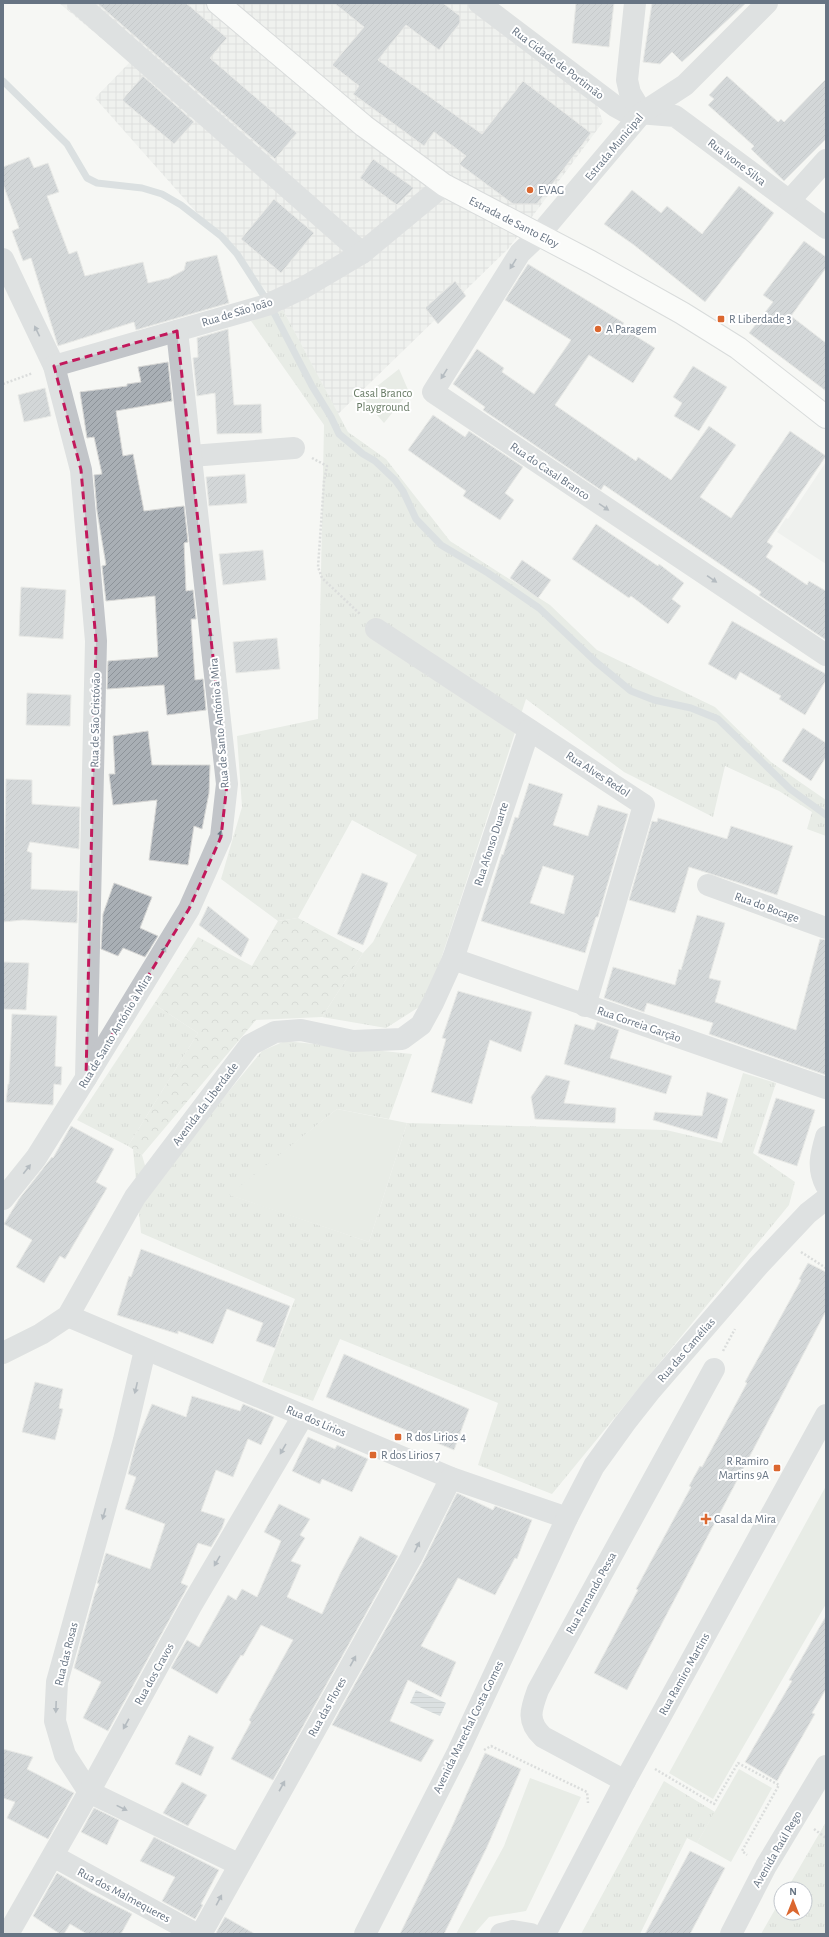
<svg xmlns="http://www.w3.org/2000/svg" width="829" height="1937" viewBox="0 0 829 1937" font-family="'Alegreya Sans',sans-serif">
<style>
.built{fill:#e7e8e7}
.industrial{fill:url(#industrial-grid)}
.grass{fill:url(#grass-tufts)}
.forest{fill:url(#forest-crowns)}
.green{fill:#d7ddd5}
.water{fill:url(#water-rules)}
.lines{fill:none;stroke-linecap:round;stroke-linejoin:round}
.stream{stroke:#bac4c9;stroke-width:7}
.building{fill:url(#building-hatch);stroke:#d8d8d6;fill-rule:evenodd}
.major-casing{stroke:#b5b9bd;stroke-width:24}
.path{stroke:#babcbf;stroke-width:2.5;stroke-dasharray:2 2;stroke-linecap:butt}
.minor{stroke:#c2c5c9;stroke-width:22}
.major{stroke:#fff;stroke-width:22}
.oneway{fill:#677483}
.marked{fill:none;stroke:#c2185b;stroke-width:3;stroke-dasharray:8 5;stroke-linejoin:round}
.poi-dot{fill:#db672f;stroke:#fff;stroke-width:1.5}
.labels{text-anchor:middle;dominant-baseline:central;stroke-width:4;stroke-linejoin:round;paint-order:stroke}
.street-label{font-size:12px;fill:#677483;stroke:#fff}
.poi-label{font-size:12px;fill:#677483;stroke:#fff;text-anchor:start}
.park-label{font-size:12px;fill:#687b65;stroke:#fff}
</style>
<defs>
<pattern id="industrial-grid" width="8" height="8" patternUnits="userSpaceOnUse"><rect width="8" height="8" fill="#e7e8e7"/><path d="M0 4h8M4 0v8" fill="none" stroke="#bfc1c1"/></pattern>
<pattern id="grass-tufts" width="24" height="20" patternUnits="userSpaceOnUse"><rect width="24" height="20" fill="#d7ddd5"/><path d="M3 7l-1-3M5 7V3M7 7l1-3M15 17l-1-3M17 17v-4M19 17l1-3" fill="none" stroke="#b2b8b2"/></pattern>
<pattern id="forest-crowns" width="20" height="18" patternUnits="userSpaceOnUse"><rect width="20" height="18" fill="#d7ddd5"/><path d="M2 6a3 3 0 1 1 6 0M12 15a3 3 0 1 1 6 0" fill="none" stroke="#b2b8b2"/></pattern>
<pattern id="water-rules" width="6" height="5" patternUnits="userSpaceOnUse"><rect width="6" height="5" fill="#bac4c9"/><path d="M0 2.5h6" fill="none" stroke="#9ba4a9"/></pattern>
<pattern id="building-hatch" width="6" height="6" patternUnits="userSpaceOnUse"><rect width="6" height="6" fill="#a9afb5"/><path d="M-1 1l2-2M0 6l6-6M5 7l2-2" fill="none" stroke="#8d9399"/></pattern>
</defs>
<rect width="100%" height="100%" fill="#f6f7f4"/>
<path class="built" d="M826,462V564L777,532L786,518L788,519Z"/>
<path class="industrial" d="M59,3H491L588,78L603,122L508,249L338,414L283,310L95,98L130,62Z"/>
<g class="grass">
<path d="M283,310L348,432L386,459L450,541L550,605L597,650L715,707L771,762L826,800V836L807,829L812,812L779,791L725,766L713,817L624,772L526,699L427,1002L386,1028L322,1017L363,953L373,942L417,855L352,820L298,918L278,921L221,879L242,807L237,736L318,719L324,425L251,321Z"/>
<path d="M154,1004L198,1033L128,1146L77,1120Z"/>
<path d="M285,1041L412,1054L389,1119L337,1109L230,1195L369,1242L407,1123L666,1130L722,1143L743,1073L776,1083L753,1153L795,1182L789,1205L552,1494L478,1465L498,1403L340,1339L313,1401L262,1382L295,1299L141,1233L133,1149L142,1155L151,1186L262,1051Z"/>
<path d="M664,1781L715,1812L697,1843L687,1838L640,1934H581Z"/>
<path d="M826,1822V1934H761L781,1899V1913H805V1889H787Z"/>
</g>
<path class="forest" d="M298,918L363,953L322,1017L256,1020L142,1155L128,1146L198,1033L154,1004L198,937L252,966L278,921Z"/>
<g class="green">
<path d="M399,369L409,392L384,423L362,398Z"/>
<path d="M337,1109L407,1123L369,1242L229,1195Z"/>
<path d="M826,1486V1604L713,1799L669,1773Z"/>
<path d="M739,1769L772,1788L731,1862L697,1843Z"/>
<path d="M530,1778L581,1797L526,1911L489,1917L474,1934H456L504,1846Z"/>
</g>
<path class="water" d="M416,1690L446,1703L440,1716L410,1703Z"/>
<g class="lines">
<g class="stream">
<path d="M3,81L67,144L87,178L97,183L142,188L162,194L181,205L221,236L237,254L264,296"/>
<path d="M274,313L312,386L331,417L339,434L363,454L375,461L395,480L403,491L416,519L441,545L488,573L539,608L596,662L631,691L654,700L691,708L718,719L790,789L826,815"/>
</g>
</g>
<g class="building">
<path d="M97,3H186L227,38L210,58L297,133L275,159Z"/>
<path d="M334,3H443L460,16V23L439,50L406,25L378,60L482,134L523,81L591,133L537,204H513L459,164L466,156L434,132L424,146L353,94L359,86L332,65L364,27Z"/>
<path d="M576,3H614L609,47L572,43Z"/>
<path d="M652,3H746L682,62L672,52L660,64L643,62Z"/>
<path d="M143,76L194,122L174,144L122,100Z"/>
<path d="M727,76L778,122L781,119L784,122L826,79V139L784,181L751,149L754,146L708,105L714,99L709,95Z"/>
<path d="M29,157L34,168L48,163L59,192L47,196L69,254L77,251L85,276L143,262L148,283L169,278L184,270L186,262L217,255L229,303L136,330L134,322L58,346L31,258L23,261L12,231L19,228L3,184V167Z"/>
<path d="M373,159L414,188L397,205L360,178Z"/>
<path d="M739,186L774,213L705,302L634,245L604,224L632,190L661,213L667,206L702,234Z"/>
<path d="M274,199L314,233L281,273L241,239Z"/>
<path d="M804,241L826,257V268L791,316L826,343V391L749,333L773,302L763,295Z"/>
<path d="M528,264L624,323L621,327L655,348L633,383L589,355L555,405L636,461L638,457L671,480L709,426L736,445L700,497L731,518L790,431L826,456L767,542L773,546L766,557L807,585L809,581L826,591V640L759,595L761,592L604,485L601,490L483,410L485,407L453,384L477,349L504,368L502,372L534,394L571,340L505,300Z"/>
<path d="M455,281L466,296L438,324L425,308Z"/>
<path d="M228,329L234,405L261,404L262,433L217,434L215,393L197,396L193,358L198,357L197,338Z"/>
<path d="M168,362L172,401L116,411L123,456L133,454L144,511L184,506L188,542L184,543L186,591L193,590L196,619H191L195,680L203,679L206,710L167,715L164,685L107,689L108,661L158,657L155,596L106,601L102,566L106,565L97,511L94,475L102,474L94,437L87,438L80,392L127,386V384L141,382L138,367Z"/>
<path d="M693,366L727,387L699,431L674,416L682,403L673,397Z"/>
<path d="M45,388L51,416L24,422L18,395Z"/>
<path d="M433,415L465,437L469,431L523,467L505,493L514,500L500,520L463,496L466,491L408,450Z"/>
<path d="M245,474L247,503L209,506L206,477Z"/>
<path d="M596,524L658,566L659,564L684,583L672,599L681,606L668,624L631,596L629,598L572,559Z"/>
<path d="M263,550L266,580L223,585L219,554Z"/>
<path d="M522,560L551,580L538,598L510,578Z"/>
<path d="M21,587L66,590L63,639L19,636Z"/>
<path d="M732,621L826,674V680L805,715L779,699L781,696L740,672L736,680L708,664Z"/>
<path d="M277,638L280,669L236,673L233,642Z"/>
<path d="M27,693L71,695L70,726L26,725Z"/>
<path d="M803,728L826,743V757L811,781L782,761Z"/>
<path d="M148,731L152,765H210L209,793L202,829L194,826L188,865L149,860L157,800L113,805L109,774H115L113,736Z"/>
<path d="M6,779L32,780V804L80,807L79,849L30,842L27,851L32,853L31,889L78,891L77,923L23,920L3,922Z"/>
<path d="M529,783L563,794L553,825L588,836L598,805L628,814L598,917H596L585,953L481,921L502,854L503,855L515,817L518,818ZM543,866L574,876L564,914L530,903Z"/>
<path d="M658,818L727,839L731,826L793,846L777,895L689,867L675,913L629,900L652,821L657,822Z"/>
<path d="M362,873L388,883L363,945L337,934Z"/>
<path d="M114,883L152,897L140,928L158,936L145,957L123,948L118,956L101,949L103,914Z"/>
<path d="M208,906L249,939L241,957L199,925Z"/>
<path d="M697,915L725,923L709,978L721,981L715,1002L796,1030L820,939L826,940V1075L709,1034L713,1023L647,1003L644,1012L604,998L613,967L675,985L679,969L681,970Z"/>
<path d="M3,962L29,963L26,1010L3,1009Z"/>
<path d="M458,991L532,1012L521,1052L490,1040L472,1104L431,1092L446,1039L442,1038Z"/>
<path d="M12,1014L57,1016L55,1066L62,1067L61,1085L54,1084L53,1105L6,1102L8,1084H9Z"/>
<path d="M597,1022L619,1030L610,1058L672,1076L666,1094L564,1064L575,1024L594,1030Z"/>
<path d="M546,1075L570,1081L564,1103L616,1108L615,1123L535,1119L531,1097Z"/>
<path d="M707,1092L728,1099L717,1139L653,1120L655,1112L702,1116Z"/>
<path d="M776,1098L815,1110L797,1166L758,1153Z"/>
<path d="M71,1126L114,1149L96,1182L107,1188L65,1259L60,1256L44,1283L16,1267L32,1240L4,1224L19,1199L52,1157L53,1158Z"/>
<path d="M141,1249L290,1306L275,1348L256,1341L263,1323L227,1309L213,1344L178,1331V1334L117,1315L129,1276L131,1277Z"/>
<path d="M808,1263L826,1272V1311L627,1690L594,1673L638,1590L636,1589L691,1487L689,1486L700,1466L702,1467L747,1383L745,1382L801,1280L799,1279Z"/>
<path d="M344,1354L469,1409L454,1450L326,1397Z"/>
<path d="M35,1382L63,1389L59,1408L63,1409L55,1440L22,1432Z"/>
<path d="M192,1396L240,1411L243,1404L274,1417L261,1445L248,1439L233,1477L216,1470L201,1511L225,1519L222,1528L211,1547L198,1543L181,1583L188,1586L108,1731L83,1718L101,1682L74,1668L95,1593L99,1584L97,1583L106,1553L150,1569L165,1524L125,1509L136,1477L128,1474L136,1443L152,1404L186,1417Z"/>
<path d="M308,1437L335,1449L337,1445L368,1459L352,1492L322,1479L320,1484L292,1471Z"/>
<path d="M457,1493L493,1510L495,1506L532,1520L517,1559L515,1558L495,1595L458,1578L421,1646L456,1662L441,1697L408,1680L390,1721L434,1740L421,1762L332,1725L422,1564Z"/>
<path d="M279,1504L310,1519L300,1535L305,1538L291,1561L301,1565L287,1597L322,1614L340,1574L360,1536L398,1556L273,1780L231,1759L251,1722L249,1720L293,1640L261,1625L243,1656L241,1655L217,1694L171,1668L187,1640L199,1647L228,1595L236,1600L242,1589L257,1597L281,1541L264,1532Z"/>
<path d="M826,1616V1689L812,1713L815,1714L777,1781L745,1762L792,1681L789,1680Z"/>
<path d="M189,1735L214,1747L201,1776L175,1764Z"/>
<path d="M3,1749L33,1757L27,1769L74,1793L48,1839L7,1818L15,1802L3,1798Z"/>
<path d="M485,1753L521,1769L487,1847L444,1934H400L451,1829Z"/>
<path d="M182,1782L207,1795L188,1826L163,1813Z"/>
<path d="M94,1808L119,1820L107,1845L81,1832Z"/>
<path d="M154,1837L219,1870L201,1904L203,1905L195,1919L162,1901L175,1877L140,1861Z"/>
<path d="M690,1851L725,1868L690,1934H645Z"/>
<path d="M57,1873L89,1892L132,1914L121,1934H87L70,1924L64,1934H60L33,1916Z"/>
<path d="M225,1917L255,1934H217L216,1933Z"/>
</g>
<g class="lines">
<g class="major-casing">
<path id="major" d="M218,3L364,126L444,185L591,262L682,313L738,348L826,417"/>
</g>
<g class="path">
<path d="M3,384L33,373"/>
<path d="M312,458L327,466L324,481L318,567L322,578L361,615"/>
<path d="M801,1252L826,1268"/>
<path d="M723,1351L735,1329"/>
<path d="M484,1750L491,1746L587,1792L588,1803"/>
<path d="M655,1769L714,1804L738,1763L779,1785L742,1851L747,1855"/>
<path d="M814,1829L826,1838"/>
</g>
<g class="minor">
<path d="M78,3L362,253"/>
<path d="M479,3L615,106L626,112L675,116L826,228"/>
<path d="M635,3L627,80L630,93L642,113"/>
<path d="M767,3L685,85L642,113L539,235L520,253L433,392L826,655"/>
<path d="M790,200L826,160"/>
<path d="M3,259L54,366L81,470L96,641L86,1078"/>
<path d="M54,366L267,305L303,288L362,253L444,185"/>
<path d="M191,456L294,448"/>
<path d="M376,629L644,805L585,1006"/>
<path d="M708,885L826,928"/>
<path d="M453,959L826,1088"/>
<path d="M826,1137C821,1154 817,1168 826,1185"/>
<path d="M3,1199L36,1158L86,1078L189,909L221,837L227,784L177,331"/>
<path d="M68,1316L451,1478L567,1518"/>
<path d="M145,1350L124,1440L57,1682L55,1721L65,1755L89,1792L238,1864"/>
<path d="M3,1353L41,1334L68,1316L135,1197L250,1045L275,1032L301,1030L353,1041L402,1039L421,1025L433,1003L453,959L529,730"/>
<path d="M625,1781L543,1737C526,1721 531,1709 538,1690L714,1369"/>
<path d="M53,1856L196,1934"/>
<path d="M8,1934L89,1792L191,1606L303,1416"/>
<path d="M201,1934L411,1558L451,1478"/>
<path d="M365,1934L458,1752L567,1518L594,1466L625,1423L651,1390L759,1265L808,1213L826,1199"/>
<path d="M501,1934L513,1931L531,1934"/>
<path d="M545,1934L625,1781L826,1415"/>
<path d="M731,1934L766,1866L826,1766"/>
</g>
<use href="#major" class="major"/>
</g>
<defs><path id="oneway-solid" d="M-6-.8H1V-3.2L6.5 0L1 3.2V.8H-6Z"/></defs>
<g class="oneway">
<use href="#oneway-solid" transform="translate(513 264) rotate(122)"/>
<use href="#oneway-solid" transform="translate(37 331) rotate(-116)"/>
<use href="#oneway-solid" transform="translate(444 374) rotate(122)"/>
<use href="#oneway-solid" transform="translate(604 507) rotate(34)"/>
<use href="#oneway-solid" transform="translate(712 579) rotate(34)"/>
<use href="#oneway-solid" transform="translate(211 637) rotate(-96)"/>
<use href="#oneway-solid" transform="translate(220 836) rotate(-77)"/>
<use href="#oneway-solid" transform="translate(163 952) rotate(-59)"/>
<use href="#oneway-solid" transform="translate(27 1169) rotate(-52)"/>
<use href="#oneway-solid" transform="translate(136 1388) rotate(103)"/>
<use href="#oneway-solid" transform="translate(283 1449) rotate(120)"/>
<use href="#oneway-solid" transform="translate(104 1514) rotate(106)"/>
<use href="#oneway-solid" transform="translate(417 1547) rotate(-64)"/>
<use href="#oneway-solid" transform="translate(217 1561) rotate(120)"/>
<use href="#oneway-solid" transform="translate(353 1661) rotate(-61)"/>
<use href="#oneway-solid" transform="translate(56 1707) rotate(92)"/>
<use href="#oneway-solid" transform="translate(126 1724) rotate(119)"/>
<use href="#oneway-solid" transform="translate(282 1786) rotate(-61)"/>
<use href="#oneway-solid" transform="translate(122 1808) rotate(26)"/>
<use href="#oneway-solid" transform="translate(219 1900) rotate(-62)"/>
</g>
<path d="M0 0H829V1937H0ZM177,331L227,784L221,837L189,909L86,1078L96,641L81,470L54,366Z" fill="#f6f7f4" fill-opacity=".55" fill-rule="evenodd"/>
<path class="marked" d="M177,331L227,784L221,837L189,909L86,1078L96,641L81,470L54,366Z"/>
<g class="poi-dot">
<circle cx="530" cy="190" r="4"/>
<rect x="717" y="315" width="8" height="8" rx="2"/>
<circle cx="598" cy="329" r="4"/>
<rect x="394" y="1433" width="8" height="8" rx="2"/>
<rect x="369" y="1451" width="8" height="8" rx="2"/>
<rect x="773" y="1464" width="8" height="8" rx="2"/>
<path d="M704 1513h4v4h4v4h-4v4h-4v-4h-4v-4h4z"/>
</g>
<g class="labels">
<g class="street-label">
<text transform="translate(558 63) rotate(37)">Rua Cidade de Portimão</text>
<text transform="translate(614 147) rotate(-50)">Estrada Municipal</text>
<text transform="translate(737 162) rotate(37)">Rua Ivone Silva</text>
<text transform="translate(514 222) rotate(27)">Estrada de Santo Eloy</text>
<text transform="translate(237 312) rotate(-17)">Rua de São João</text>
<text transform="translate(550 471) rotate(34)">Rua do Casal Branco</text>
<text transform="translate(95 720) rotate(-89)">Rua de São Cristóvão</text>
<text transform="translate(219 723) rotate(-95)">Rua de Santo António à Mira</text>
<text transform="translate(598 774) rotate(33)">Rua Alves Redol</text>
<text transform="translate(491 844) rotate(-72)">Rua Afonso Duarte</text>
<text transform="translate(767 907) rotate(20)">Rua do Bocage</text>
<text transform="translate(639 1024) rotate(19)">Rua Correia Garção</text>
<text transform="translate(115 1031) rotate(-59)">Rua de Santo António à Mira</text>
<text transform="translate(205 1104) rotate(-53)">Avenida da Liberdade</text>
<text transform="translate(686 1350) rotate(-49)">Rua das Camélias</text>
<text transform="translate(316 1421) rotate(23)">Rua dos Lírios</text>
<text transform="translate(591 1593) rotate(-61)">Rua Fernando Pessa</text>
<text transform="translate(66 1654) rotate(-76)">Rua das Rosas</text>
<text transform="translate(154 1674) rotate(-61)">Rua dos Cravos</text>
<text transform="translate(684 1674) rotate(-61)">Rua Ramiro Martins</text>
<text transform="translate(327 1707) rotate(-61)">Rua das Flores</text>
<text transform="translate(468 1727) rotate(-64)">Avenida Marechal Costa Gomes</text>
<text transform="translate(777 1849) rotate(-60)">Avenida Raúl Rego</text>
<text transform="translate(124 1895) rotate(28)">Rua dos Malmequeres</text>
</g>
<g class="poi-label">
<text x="538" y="190">EVAG</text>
<text x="729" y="319">R Liberdade 3</text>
<text x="606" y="329">A Paragem</text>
<text x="406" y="1437">R dos Lirios 4</text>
<text x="381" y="1455">R dos Lirios 7</text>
<text x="769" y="1461" text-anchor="end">R Ramiro<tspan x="769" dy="14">Martins 9A</tspan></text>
<text x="714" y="1519">Casal da Mira</text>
</g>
<g class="park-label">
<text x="383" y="393">Casal Branco<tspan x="383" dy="14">Playground</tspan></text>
</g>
</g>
<rect width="829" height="1937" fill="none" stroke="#677483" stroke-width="8"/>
<g transform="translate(793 1901)"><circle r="19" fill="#ffffff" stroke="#c2c7cd"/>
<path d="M0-3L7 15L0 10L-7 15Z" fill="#db672f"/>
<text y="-6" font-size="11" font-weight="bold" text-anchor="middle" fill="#677483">N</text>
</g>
</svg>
